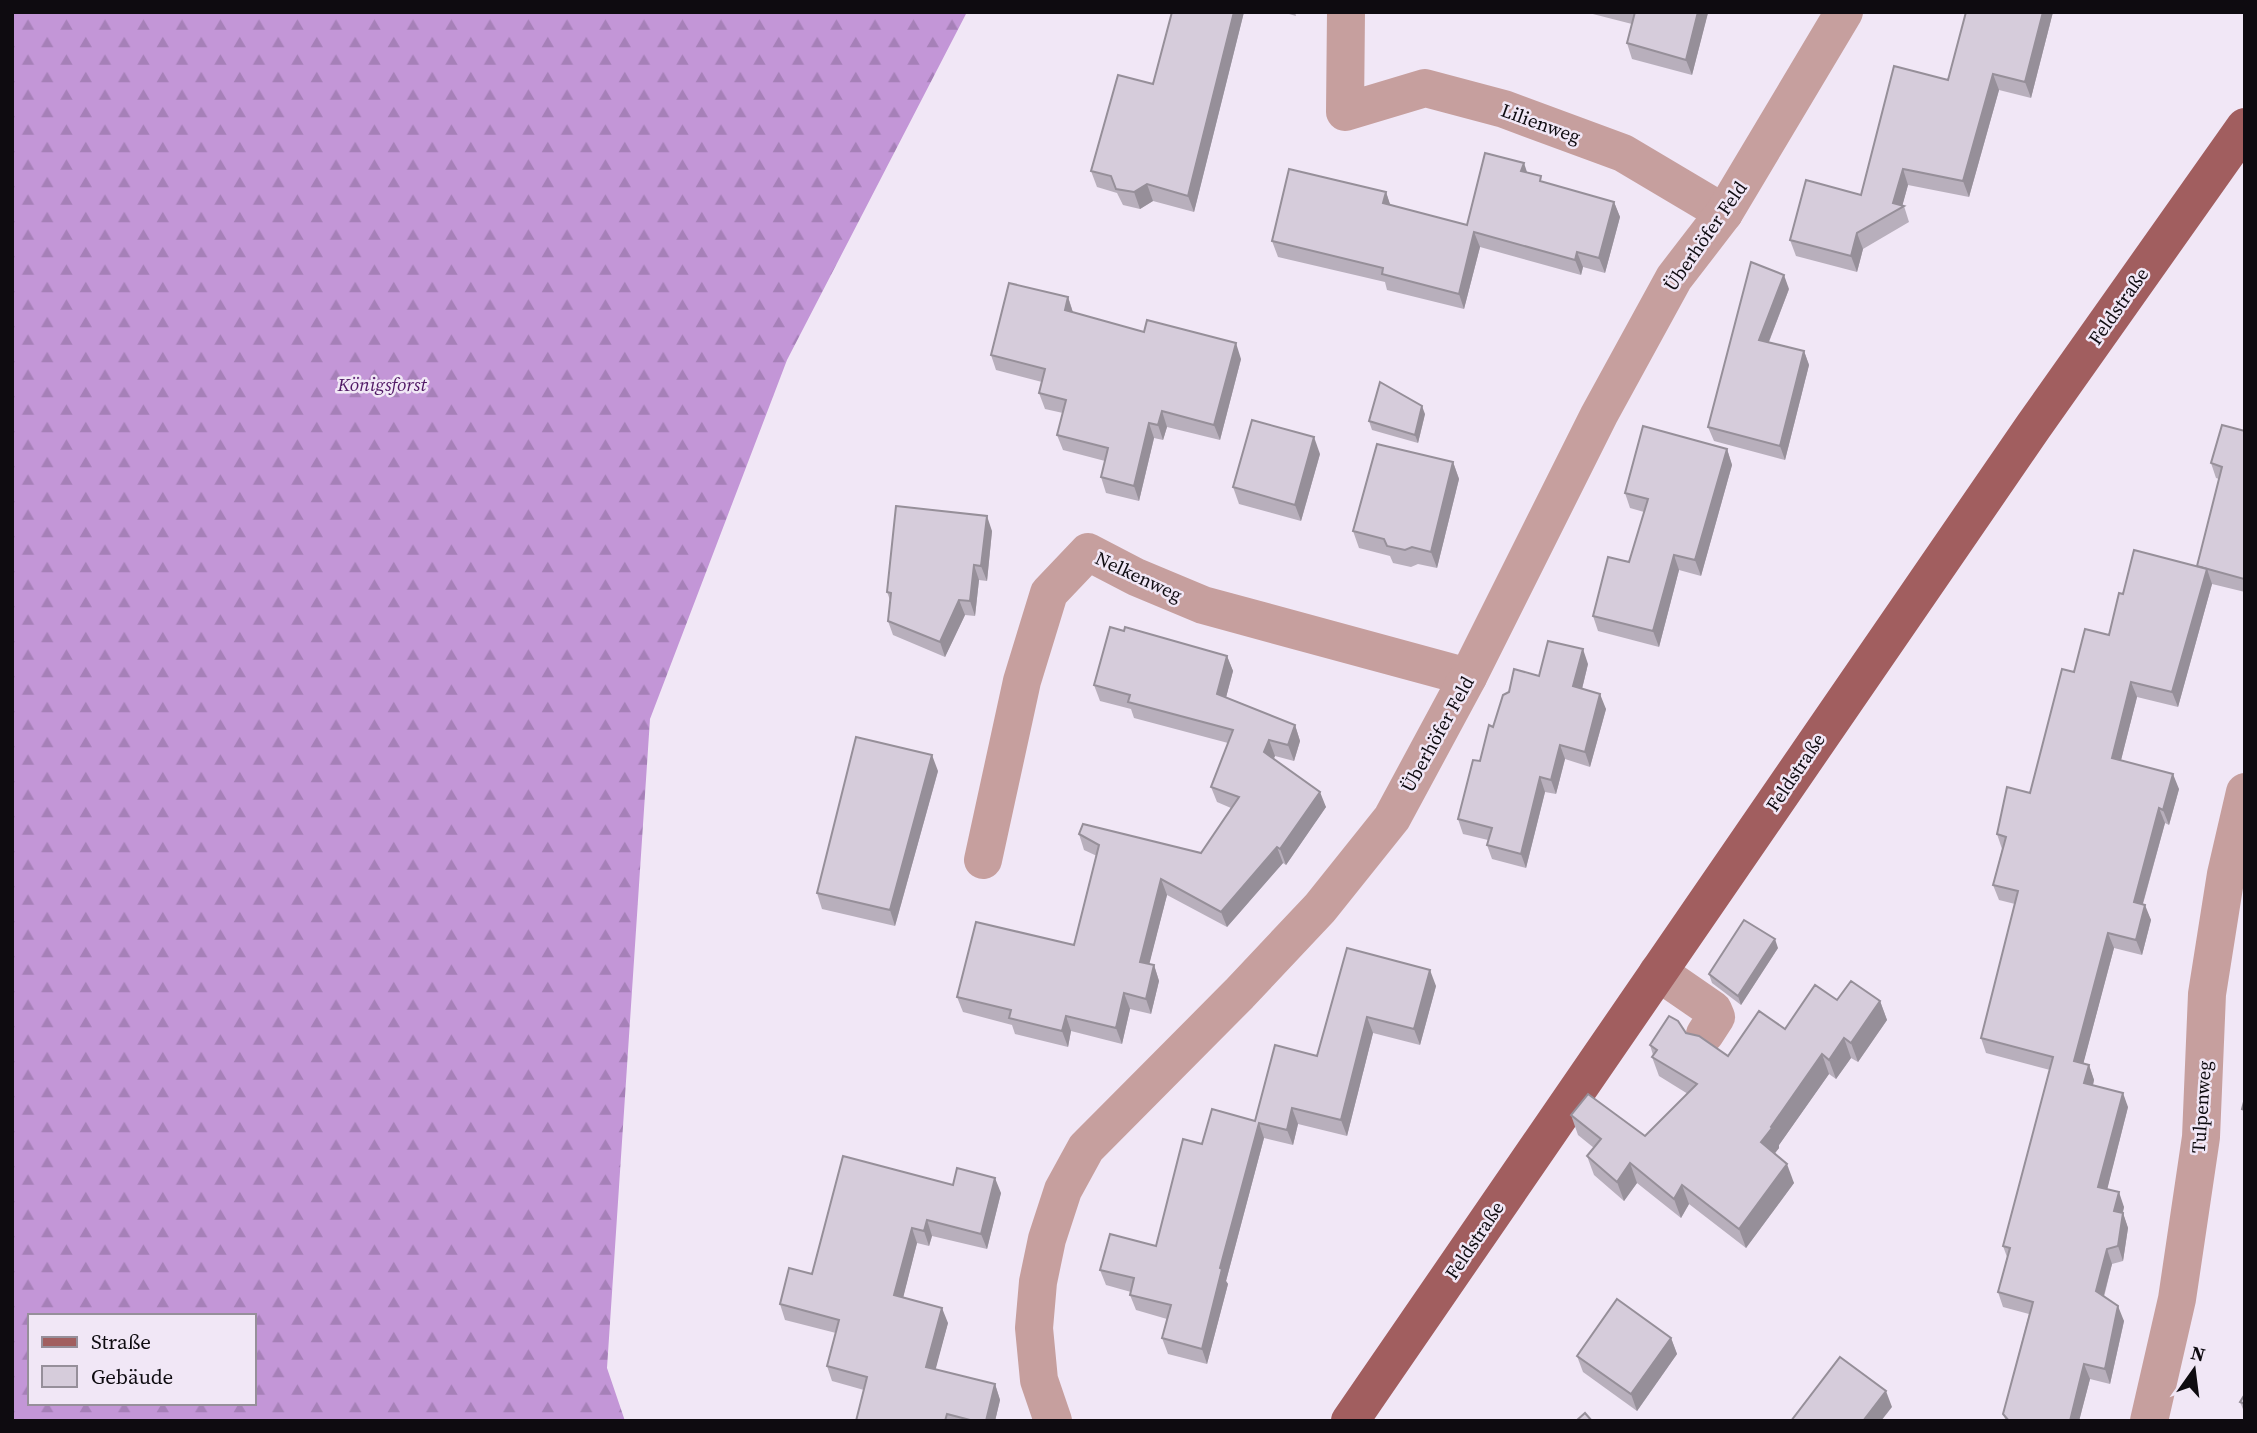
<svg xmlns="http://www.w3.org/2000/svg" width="2257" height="1433" viewBox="0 0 2257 1433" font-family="'Source Serif 4',serif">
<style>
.forest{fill:url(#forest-firs);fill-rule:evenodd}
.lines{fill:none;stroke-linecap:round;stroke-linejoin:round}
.minor{stroke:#c69f9e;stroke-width:38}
.major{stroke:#a15e5f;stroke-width:38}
.wall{fill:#b8afbc}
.shaded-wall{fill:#968f99}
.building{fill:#d6ccdb;stroke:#968f99;stroke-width:2}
.labels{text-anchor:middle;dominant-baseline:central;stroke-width:5;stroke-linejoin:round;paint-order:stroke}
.street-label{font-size:19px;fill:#0e0b10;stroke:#f1e7f6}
.park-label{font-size:19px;font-style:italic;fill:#4f1764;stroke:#f1e7f6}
</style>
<defs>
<pattern id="forest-firs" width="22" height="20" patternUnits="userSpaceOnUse" patternTransform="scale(1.75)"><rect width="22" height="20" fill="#c396d7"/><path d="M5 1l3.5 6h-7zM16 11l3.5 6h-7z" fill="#a680b8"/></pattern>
</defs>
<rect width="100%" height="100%" fill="#f1e7f6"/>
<path class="forest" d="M12,12H967L787,360L650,719L607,1368L625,1421H12ZM30,1316H254V1403H30Z"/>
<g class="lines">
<g class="minor">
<path d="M1346,12L1345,112L1425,88L1504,109L1623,153L1724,213"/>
<path d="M983,860L1022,681L1049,593L1088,552L1136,577L1203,605L1468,677"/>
<path d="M1658,972L1713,1010L1716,1017L1705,1034"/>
<path d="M1053,1421L1039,1380L1034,1328L1038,1282L1047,1239L1063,1190L1086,1148L1239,994L1320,908L1392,818L1468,677L1599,415L1674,278L1724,213L1844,12"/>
<path d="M2149,1421L2177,1299L2201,1137L2207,994L2226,874L2245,792"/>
</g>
<path class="major" d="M1350,1421L2033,427L2245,127"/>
</g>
<g class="wall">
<path d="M1144,12H1244L1194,212L1153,201L1140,209L1123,205L1117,193L1097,187L1091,171L1153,84L1172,13Z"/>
<path d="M1282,12H1295L1296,16Z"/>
<path d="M1585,12H1708L1692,75L1632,59L1627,43L1632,24Z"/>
<path d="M1966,12H2053L2031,98L1999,90L1969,197L1908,185L1902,206H1904L1909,222L1863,249L1857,272L1796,256L1790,240L1861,195L1948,80Z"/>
<path d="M1527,173L1544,183L1614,202L1620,217L1605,273L1583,267L1581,275L1480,247L1464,309L1387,290L1385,282L1278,257L1272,241L1386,192L1390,205L1467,225Z"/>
<path d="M1789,289L1769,342L1804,351L1809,365L1785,460L1714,441L1708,427Z"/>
<path d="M1068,297L1073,312L1241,359L1220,440L1167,427L1163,440L1154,438L1139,501L1106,493L1101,477L1105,461L1063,450L1057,435L1063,413L1045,409L1039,393L1042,382L996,370L991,355Z"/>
<path d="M1425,414L1418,443L1372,430L1369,421Z"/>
<path d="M2245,431V592L2212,584L2178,707L2137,697L2121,760L2179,789L2169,825L2165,823L2143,904L2151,920L2142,955L2114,948L2083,1064L2089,1065L2094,1080L2093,1085L2128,1107L2107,1189L2124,1207L2123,1213L2128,1228L2123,1261L2112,1264L2104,1297L2124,1321L2110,1384L2090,1379L2079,1421H2006L2003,1414L2029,1314L2003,1307L1998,1292L2007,1257L2003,1246L2050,1070L1986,1053L1981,1038L2015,904L1999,900L1993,885L2002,849L1997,834L2030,793L2074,672L2109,635L2123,594L2197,566L2219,479L2216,478L2211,463Z"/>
<path d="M1727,449L1732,465L1701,576L1679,570L1659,647L1598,631L1593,616L1629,562L1644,512L1630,508L1625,493Z"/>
<path d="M1320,454L1301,521L1239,504L1233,487Z"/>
<path d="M1453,462L1459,479L1437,568L1418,564L1411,567L1393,563L1390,556L1359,548L1353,531Z"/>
<path d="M992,531L987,581L979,580L975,616L965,615L945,657L893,635L888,621L890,600L887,592Z"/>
<path d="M1124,631L1227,656L1233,671L1226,697L1295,725L1300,741L1294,761L1275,756L1273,759L1326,807L1286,865L1283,863L1227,927L1167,895L1149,964L1154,965L1159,981L1151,1014L1130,1009L1122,1044L1071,1031L1068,1047L1015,1034L1012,1025L963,1012L957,997L1074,945L1097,856L1084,850L1079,834L1201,853L1231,808L1217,802L1211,787L1228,743L1134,718L1131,709L1100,701L1094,685Z"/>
<path d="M1588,664L1582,689L1606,709L1590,767L1565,759L1556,794L1545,792L1526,868L1492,859L1487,845L1488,840L1463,834L1458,819L1493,727L1539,676Z"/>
<path d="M938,771L895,926L822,909L817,893Z"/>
<path d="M1347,948L1436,986L1420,1045L1373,1033L1347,1136L1298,1124L1293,1145L1264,1138L1226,1281L1228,1284L1207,1364L1168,1354L1162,1338L1167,1319L1136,1310L1130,1295L1131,1292L1106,1285L1100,1270L1156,1246L1202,1144L1255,1121L1317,1056Z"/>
<path d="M1778,948L1741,1005L1712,983L1709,974Z"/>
<path d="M1837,1000L1880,1001L1887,1020L1858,1062L1851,1058L1836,1079L1829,1074L1779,1145V1148L1775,1153L1794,1183L1746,1248L1689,1204L1681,1218L1637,1183L1624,1201L1594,1175L1587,1156L1594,1148L1578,1135L1571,1115L1645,1136L1688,1094L1659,1076L1652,1057L1653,1055L1650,1045L1686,1033L1728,1056L1785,1029Z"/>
<path d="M953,1185L1001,1193L987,1249L932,1236L929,1246L917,1243L903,1297L948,1323L935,1369L995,1384L1000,1400L995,1421H856L864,1390L832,1381L827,1366L836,1333L785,1320L780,1304L812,1274Z"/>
<path d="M1671,1338L1677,1354L1637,1411L1583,1372L1577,1356Z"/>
<path d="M2245,1394V1414L2240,1402Z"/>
</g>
<g class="shaded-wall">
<path d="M1234,12H1244L1194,212L1188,196Z"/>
<path d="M1698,12L1708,13L1692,75L1686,60Z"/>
<path d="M2043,12H2053L2031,98L2025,82Z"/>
<path d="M1993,74L1999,90L1969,197L1963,181Z"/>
<path d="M1524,163L1529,178L1521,171Z"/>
<path d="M1903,169L1908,185L1902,207L1893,203Z"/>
<path d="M1147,184L1153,201L1140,209L1134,192Z"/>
<path d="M1386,192L1391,207L1383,203Z"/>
<path d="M1614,202L1620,217L1605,273L1599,258Z"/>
<path d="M1474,232L1480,247L1464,309L1459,294Z"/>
<path d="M1857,233L1863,249L1857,272L1851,256Z"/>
<path d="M1577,252L1583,267L1581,275L1575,260Z"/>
<path d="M1784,275L1789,289L1764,354L1759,340Z"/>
<path d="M1068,297L1073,313L1065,310Z"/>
<path d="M1236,343L1241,359L1220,440L1214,425Z"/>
<path d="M1804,351L1809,365L1785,460L1780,446Z"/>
<path d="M1422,406L1425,414L1418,443L1415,435Z"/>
<path d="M1162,411L1167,427L1163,440L1158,425Z"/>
<path d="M1149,423L1154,438L1139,501L1134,486Z"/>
<path d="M1314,437L1320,454L1301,521L1295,505Z"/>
<path d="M1727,449L1732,465L1701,576L1695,560Z"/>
<path d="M1453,462L1459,479L1437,568L1431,552Z"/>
<path d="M987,516L992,531L987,581L981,566Z"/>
<path d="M1674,555L1679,570L1659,647L1653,631Z"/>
<path d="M974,565L979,580L975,616L970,601Z"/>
<path d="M2207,569L2212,584L2178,707L2172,692Z"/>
<path d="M959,600L965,615L945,657L940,642Z"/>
<path d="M1583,649L1588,664L1579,701L1573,686Z"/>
<path d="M1227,656L1233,671L1223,709L1217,694Z"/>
<path d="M2131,682L2137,697L2118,772L2112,758Z"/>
<path d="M1600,694L1606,709L1590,767L1585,752Z"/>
<path d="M1295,725L1300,741L1294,761L1288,745Z"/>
<path d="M1269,740L1275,756L1270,768L1264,752Z"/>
<path d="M1560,745L1565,759L1556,794L1551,780Z"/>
<path d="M932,755L938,771L895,926L890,910Z"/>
<path d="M2173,774L2179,789L2169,825L2163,810Z"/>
<path d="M1540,777L1545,792L1526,868L1521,854Z"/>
<path d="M1320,792L1326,807L1286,865L1280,849Z"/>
<path d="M2159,808L2165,823L2139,917L2134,902Z"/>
<path d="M1277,847L1283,863L1227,927L1221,912Z"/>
<path d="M1161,879L1167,895L1146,977L1140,962Z"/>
<path d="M2145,905L2151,920L2142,955L2136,940Z"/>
<path d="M2108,933L2114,948L2080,1076L2074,1061Z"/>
<path d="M1775,939L1778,948L1741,1005L1738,996Z"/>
<path d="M1154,965L1159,981L1151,1014L1146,999Z"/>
<path d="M1430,970L1436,986L1420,1045L1414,1029Z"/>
<path d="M1124,993L1130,1009L1122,1044L1116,1028Z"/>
<path d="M1880,1001L1887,1020L1858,1062L1851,1043Z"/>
<path d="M1066,1016L1071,1031L1068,1047L1062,1031Z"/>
<path d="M1367,1017L1373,1033L1347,1136L1341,1120Z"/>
<path d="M1844,1038L1851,1058L1836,1079L1829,1060Z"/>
<path d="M1822,1054L1829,1074L1779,1145V1148L1768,1162L1761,1142L1771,1127Z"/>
<path d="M2089,1065L2094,1080L2090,1098L2084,1083Z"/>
<path d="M2123,1093L2128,1107L2104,1202L2098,1187Z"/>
<path d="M1292,1108L1298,1124L1293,1145L1287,1130Z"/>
<path d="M1259,1123L1264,1138L1226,1281L1228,1284L1207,1364L1202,1349L1220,1268Z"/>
<path d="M1630,1163L1637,1183L1624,1201L1617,1182Z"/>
<path d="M1787,1164L1794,1183L1746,1248L1739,1229Z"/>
<path d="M995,1178L1001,1193L987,1249L981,1234Z"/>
<path d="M1682,1185L1689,1204L1681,1218L1674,1199Z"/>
<path d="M2119,1192L2124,1207L2119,1226L2114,1211Z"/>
<path d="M2123,1213L2128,1228L2123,1261L2118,1246Z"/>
<path d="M927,1220L932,1236L929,1246L924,1231Z"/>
<path d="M912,1228L917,1243L900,1310L894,1295Z"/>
<path d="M2107,1249L2112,1264L2101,1306L2096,1291Z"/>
<path d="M2118,1306L2124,1321L2110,1384L2105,1369Z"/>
<path d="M942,1308L948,1323L932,1383L926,1367Z"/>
<path d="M1671,1338L1677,1354L1637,1411L1631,1394Z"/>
<path d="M2084,1364L2090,1379L2079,1421H2070Z"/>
<path d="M995,1384L1000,1400L995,1421H986Z"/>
<path d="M1886,1391L1892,1407L1881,1421H1863Z"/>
</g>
<g class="building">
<path d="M1172,12H1234L1188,196L1147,184L1134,192L1116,189L1111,176L1091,171L1118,75L1153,84Z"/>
<path d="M1635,12H1698L1686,60L1627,43Z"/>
<path d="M1966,12H2043L2025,82L1993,74L1963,181L1903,169L1893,203L1904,206L1857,233L1851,256L1790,240L1806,180L1861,195L1894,66L1948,80Z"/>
<path d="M1485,153L1524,163L1521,171L1541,176L1540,181L1614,202L1599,258L1577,252L1575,260L1474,232L1459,294L1382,274L1383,268L1272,241L1289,169L1386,192L1383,203L1467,225Z"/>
<path d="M1751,262L1784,275L1759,340L1804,351L1780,446L1708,427Z"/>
<path d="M1009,283L1068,297L1065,310L1144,332L1147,320L1236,343L1214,425L1162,411L1158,425L1149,423L1134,486L1101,477L1108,448L1057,435L1066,400L1039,393L1045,369L991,355Z"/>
<path d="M1380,382L1422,406L1415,435L1369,421Z"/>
<path d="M1252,420L1314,437L1295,505L1233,487Z"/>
<path d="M2222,425L2245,431L2244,579L2197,566L2222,467L2211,463Z"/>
<path d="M1643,426L1727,449L1695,560L1674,555L1653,631L1593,616L1608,557L1629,562L1648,499L1625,493Z"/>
<path d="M1377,444L1453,462L1431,552L1412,547L1405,550L1387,546L1384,539L1353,531Z"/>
<path d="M896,506L987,516L981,566L974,565L970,601L959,600L940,642L888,621L891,593L887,592Z"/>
<path d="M2134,550L2207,569L2172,692L2131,682L2112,758L2173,774L2163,810L2159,808L2134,902L2145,905L2136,940L2108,933L2074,1061L2089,1065L2084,1083L2123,1093L2098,1187L2119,1192L2114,1211L2123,1213L2118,1246L2107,1249L2096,1291L2118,1306L2105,1369L2084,1364L2070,1421H2009L2003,1414L2033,1302L1998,1292L2010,1248L2003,1246L2053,1057L1981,1038L2018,891L1993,885L2006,837L1997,834L2007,787L2030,793L2062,669L2074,672L2085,629L2109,635L2119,593L2123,594Z"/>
<path d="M1110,627L1124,631L1125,627L1227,656L1217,694L1295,725L1288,745L1269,740L1264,752L1320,792L1280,849L1277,847L1221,912L1161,879L1140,962L1154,965L1146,999L1124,993L1116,1028L1066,1016L1062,1031L1009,1018L1011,1010L957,997L976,922L1074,945L1099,845L1079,834L1083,824L1201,853L1239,797L1211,787L1233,730L1128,702L1130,695L1094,685Z"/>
<path d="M1548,641L1583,649L1573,686L1600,694L1585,752L1560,745L1551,780L1540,777L1521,854L1487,845L1492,828L1458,819L1473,760L1480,761L1489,725L1493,727L1503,695L1509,692L1514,669L1539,676Z"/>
<path d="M856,737L932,755L890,910L817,893Z"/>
<path d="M1744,920L1775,939L1738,996L1709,974Z"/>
<path d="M1347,948L1430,970L1414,1029L1367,1017L1341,1120L1292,1108L1287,1130L1259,1123L1220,1268L1222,1269L1202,1349L1162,1338L1171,1305L1130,1295L1134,1278L1100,1270L1110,1234L1156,1246L1183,1139L1202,1144L1212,1109L1255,1121L1275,1045L1317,1056Z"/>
<path d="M1851,981L1880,1001L1851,1043L1844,1038L1829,1060L1822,1054L1771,1127L1772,1128L1761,1142L1787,1164L1739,1229L1682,1185L1674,1199L1630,1163L1617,1182L1587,1156L1601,1139L1571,1115L1588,1094L1645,1136L1697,1084L1652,1057L1657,1050L1650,1045L1669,1016L1678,1021L1686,1033L1699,1036L1728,1056L1759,1011L1785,1029L1815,985L1837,1000Z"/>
<path d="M2245,1098V1110L2242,1109Z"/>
<path d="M843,1156L953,1185L957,1168L995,1178L981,1234L927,1220L924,1231L912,1228L894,1295L942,1308L926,1367L995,1384L986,1421H974L947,1414L945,1421H856L867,1377L827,1366L839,1320L780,1304L789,1268L812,1274Z"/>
<path d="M1617,1299L1671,1338L1631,1394L1577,1356Z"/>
<path d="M1840,1357L1886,1391L1863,1421H1791Z"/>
<path d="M2245,1394V1404L2240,1402Z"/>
<path d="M1585,1413L1592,1421H1576Z"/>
</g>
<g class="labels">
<g class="street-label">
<text transform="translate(1541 123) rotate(20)">Lilienweg</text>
<text transform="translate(1705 236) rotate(-55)">Überhöfer Feld</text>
<text transform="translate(2118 306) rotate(-55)">Feldstraße</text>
<text transform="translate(1139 576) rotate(25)">Nelkenweg</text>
<text transform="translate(1437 734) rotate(-61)">Überhöfer Feld</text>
<text transform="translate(1795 772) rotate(-56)">Feldstraße</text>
<text transform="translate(2201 1107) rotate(-86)">Tulpenweg</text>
<text transform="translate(1474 1240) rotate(-56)">Feldstraße</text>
</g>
<g class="park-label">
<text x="382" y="384">Königsforst</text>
</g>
</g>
<rect width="2257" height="1433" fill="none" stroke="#0e0b10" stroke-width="28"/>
<rect x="28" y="1314" width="228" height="91" fill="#f1e7f6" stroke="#968f9a" stroke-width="2"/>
<rect x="42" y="1337" width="35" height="10" fill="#a15e5f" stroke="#968f9a" stroke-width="2"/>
<text x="91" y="1349" font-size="21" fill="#0e0b10">Straße</text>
<rect x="42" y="1366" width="35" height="21" fill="#d6ccdb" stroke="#968f9a" stroke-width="2"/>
<text x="91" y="1384" font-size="21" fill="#0e0b10">Gebäude</text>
<g transform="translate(2194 1370) rotate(14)" stroke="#f1e7f6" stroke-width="5" paint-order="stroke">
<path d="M0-5L12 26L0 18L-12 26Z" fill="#0e0b10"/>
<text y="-10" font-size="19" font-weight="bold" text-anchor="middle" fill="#0e0b10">N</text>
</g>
</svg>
